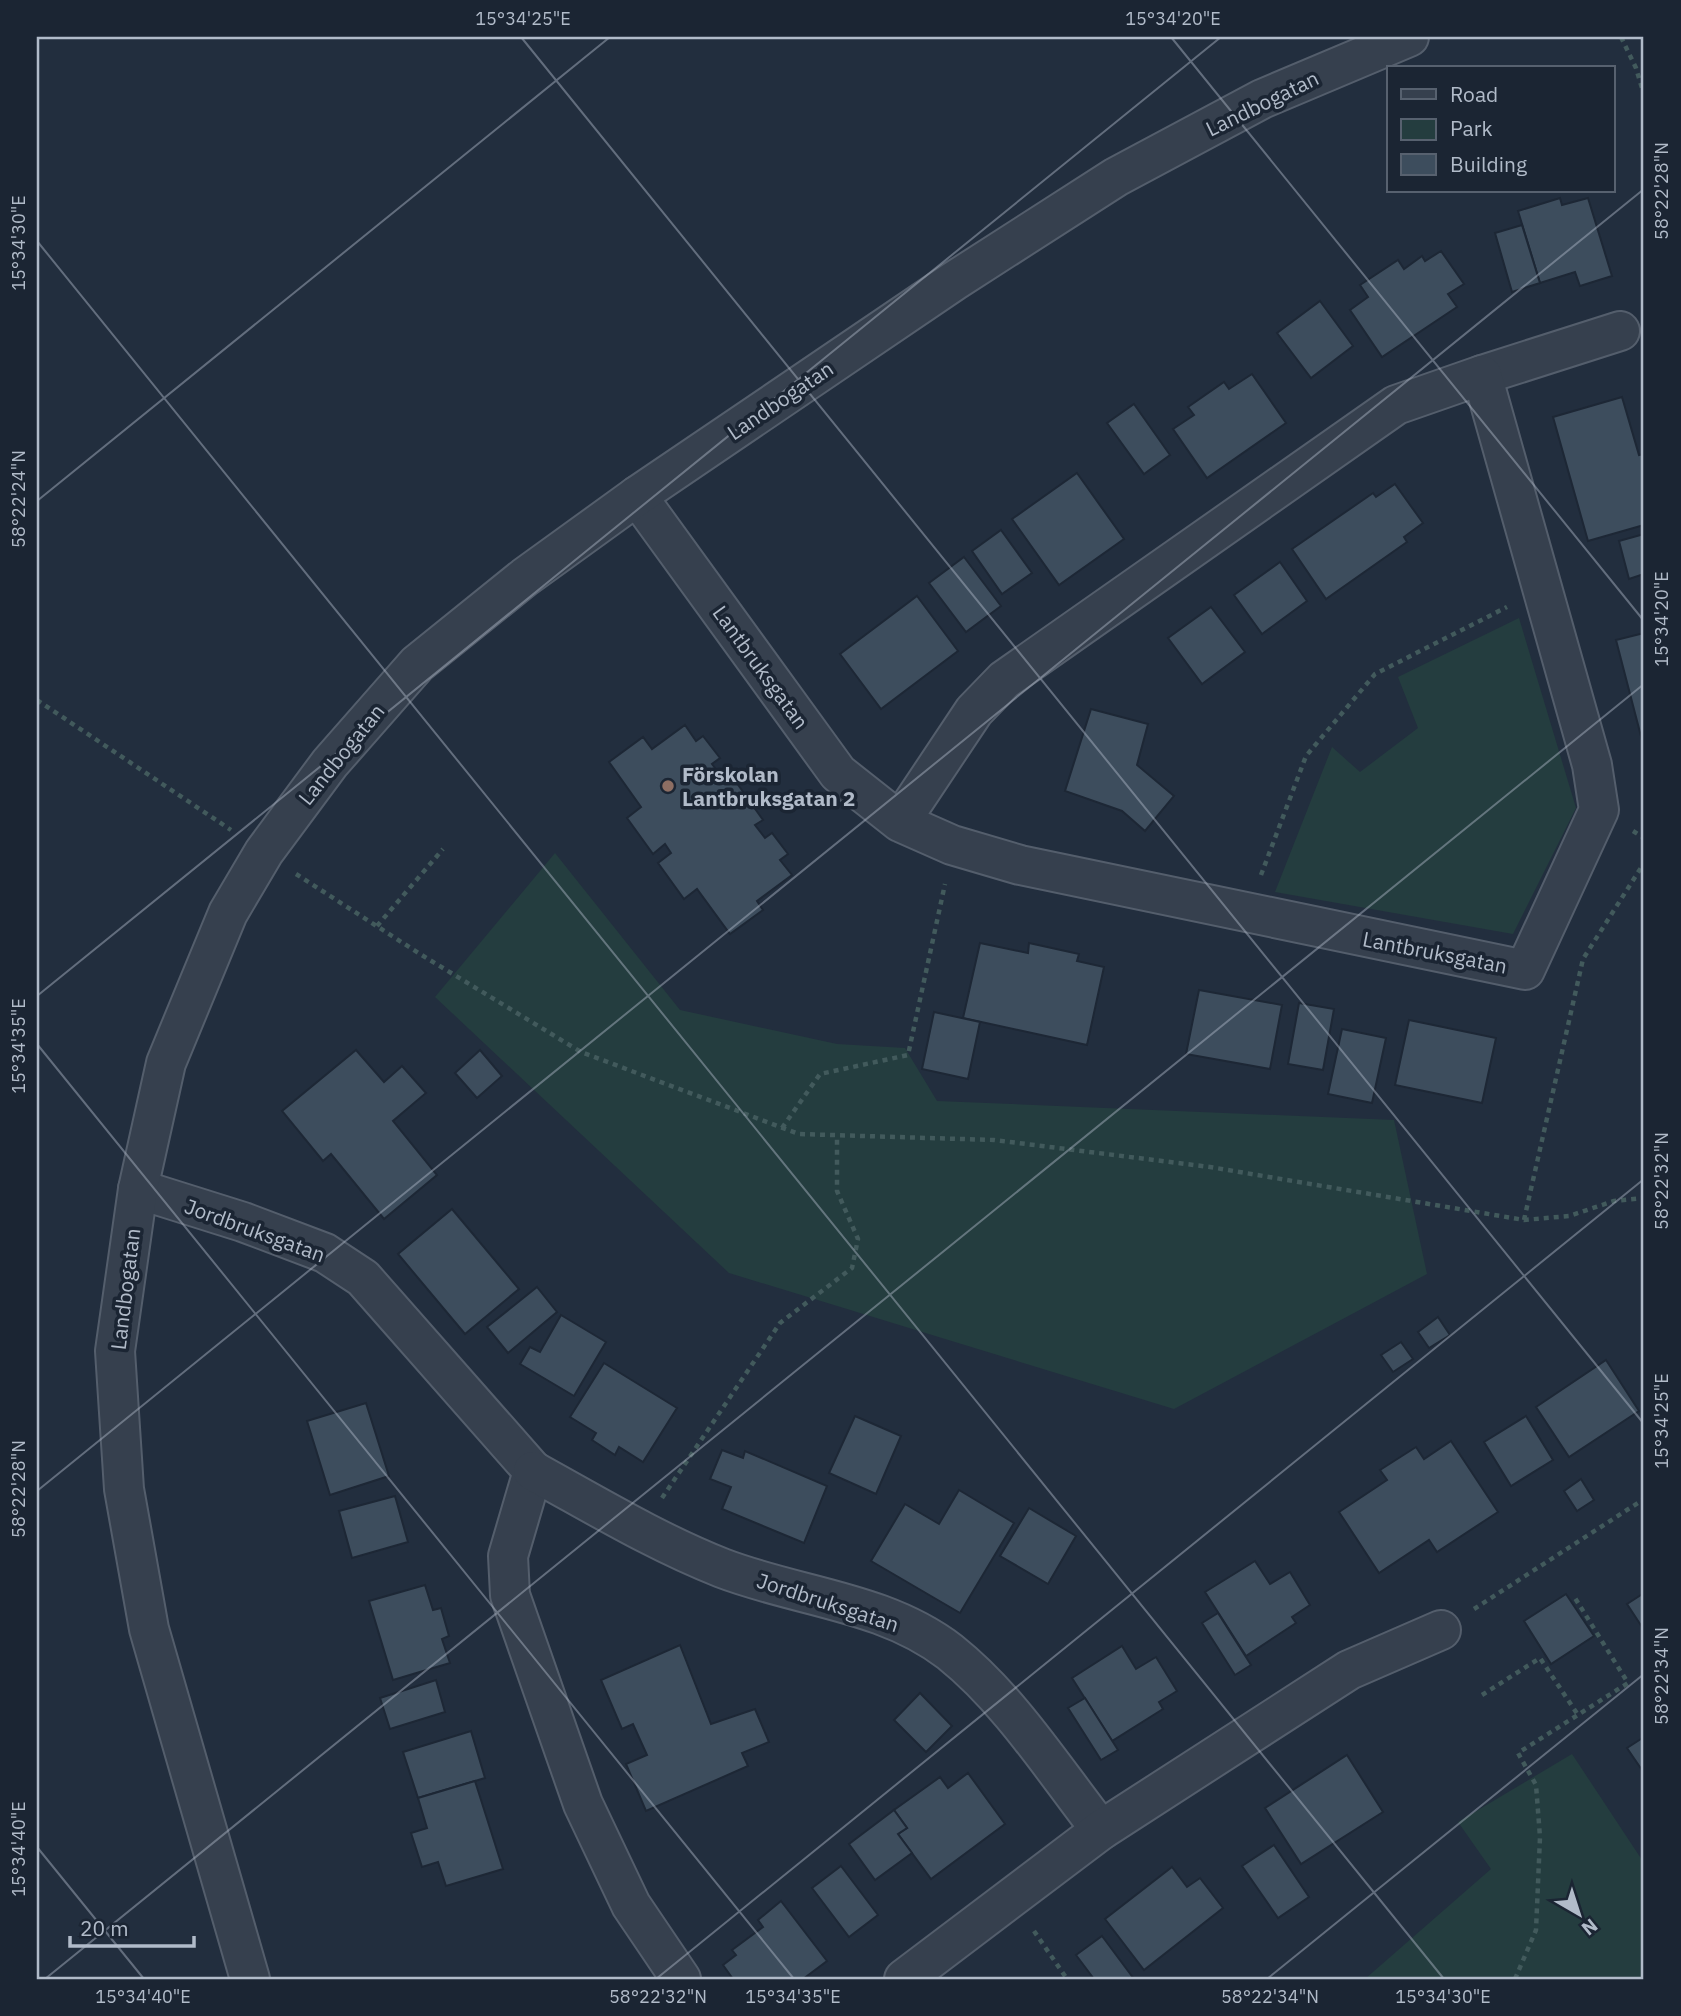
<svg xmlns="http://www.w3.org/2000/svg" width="1681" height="2016" viewBox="0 0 1681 2016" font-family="'IBM Plex Sans',sans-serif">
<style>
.green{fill:#243d3f}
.building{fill:#3d4d5d;stroke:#1d2735;stroke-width:2}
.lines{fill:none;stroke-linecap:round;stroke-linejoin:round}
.minor-casing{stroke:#545e6c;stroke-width:42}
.tertiary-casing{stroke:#545e6c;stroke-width:42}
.path{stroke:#425a5c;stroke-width:4.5;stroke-dasharray:5 5;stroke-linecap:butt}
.minor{stroke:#36404e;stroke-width:38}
.tertiary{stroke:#36404e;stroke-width:38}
.ticks{fill:none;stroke:#b1bbc9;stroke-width:2;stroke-opacity:0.45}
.education-dot{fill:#8d6e63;stroke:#1b2533;stroke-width:2.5}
.labels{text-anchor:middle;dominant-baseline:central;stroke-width:7;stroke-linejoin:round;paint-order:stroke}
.street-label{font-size:21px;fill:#b1bbc9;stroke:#1b2533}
.poi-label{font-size:21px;font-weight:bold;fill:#b1bbc9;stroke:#1b2533;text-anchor:start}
.neatline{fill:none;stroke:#b1bbc9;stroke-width:2.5}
.ticks-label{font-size:18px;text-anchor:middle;fill:#b1bbc9}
</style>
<rect width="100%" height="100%" fill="#222e3e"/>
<g class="green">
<path d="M1519,618L1576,808L1513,934L1275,892L1332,747L1360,772L1418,728L1398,677Z"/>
<path d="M555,853L680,1010L837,1044L905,1048L937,1101L1394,1120L1427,1274L1174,1409L729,1273L435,997Z"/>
<path d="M1572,1754L1644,1863V1979H1365L1491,1869L1458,1822Z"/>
</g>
<g class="building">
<path d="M1560,198L1562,205L1588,198L1612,276L1580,286L1575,272L1540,283L1518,211Z"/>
<path d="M1522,225L1540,283L1512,292L1495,233Z"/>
<path d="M1441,251L1464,284L1448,294L1457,307L1382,357L1350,310L1368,297L1360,285L1398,260L1404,269L1422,256L1425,261Z"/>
<path d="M1320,301L1353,346L1311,378L1277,333Z"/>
<path d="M1252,374L1286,423L1207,478L1173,429L1194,415L1188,407L1224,382L1229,389Z"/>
<path d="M1622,397L1639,455L1644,454V525L1588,541L1553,417Z"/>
<path d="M1134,404L1170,455L1144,474L1107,423Z"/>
<path d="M1077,473L1124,539L1059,585L1012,519Z"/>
<path d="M1395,484L1423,523L1404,537L1407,542L1326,599L1292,549L1373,493L1376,497Z"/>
<path d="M1001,530L1032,573L1002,594L972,551Z"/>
<path d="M1644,534V574L1629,579L1619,541Z"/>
<path d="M964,557L1001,606L966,632L929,583Z"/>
<path d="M1280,562L1307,601L1262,634L1234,595Z"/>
<path d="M917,596L958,651L881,709L840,654Z"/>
<path d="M1211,607L1245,652L1202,684L1168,638Z"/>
<path d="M1644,633V744H1643L1616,640Z"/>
<path d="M1091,709L1148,724L1137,765L1174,796L1145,831L1122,811L1065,791Z"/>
<path d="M685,725L696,741L703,736L720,758L712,764L722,777L729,772L763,820L755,825L765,838L772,833L788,854L780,860L792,875L757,901L763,910L730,934L697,889L684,899L658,863L671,853L665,844L653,854L627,818L641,807L609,762L643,737L652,749Z"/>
<path d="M980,943L1028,953L1029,943L1079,954L1077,961L1104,967L1087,1045L963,1018Z"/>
<path d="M1199,990L1282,1005L1270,1069L1186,1054Z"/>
<path d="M1299,1003L1334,1009L1323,1070L1288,1064Z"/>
<path d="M934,1012L980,1022L968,1079L922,1069Z"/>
<path d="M1409,1020L1496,1038L1482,1103L1395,1085Z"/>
<path d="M1342,1029L1386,1038L1372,1103L1328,1094Z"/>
<path d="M356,1050L384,1082L402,1066L426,1093L393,1121L437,1175L384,1219L331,1154L323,1161L282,1111Z"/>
<path d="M480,1050L502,1076L477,1098L455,1073Z"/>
<path d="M452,1209L519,1289L465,1334L398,1254Z"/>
<path d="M537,1287L557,1312L508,1353L487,1327Z"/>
<path d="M561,1315L606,1342L574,1396L520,1364L530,1347L540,1352Z"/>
<path d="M1438,1317L1450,1335L1429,1348L1418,1332Z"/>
<path d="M1401,1342L1413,1359L1393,1372L1381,1355Z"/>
<path d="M1606,1360L1639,1411L1569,1457L1536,1407Z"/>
<path d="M604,1363L677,1408L643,1462L619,1447L615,1455L592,1440L596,1433L570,1417Z"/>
<path d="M366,1403L389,1476L330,1495L307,1421Z"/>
<path d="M855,1416L901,1436L876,1494L829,1473Z"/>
<path d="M1526,1416L1553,1460L1511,1486L1484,1442Z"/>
<path d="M1451,1441L1498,1512L1437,1552L1429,1540L1379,1573L1339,1512L1387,1480L1380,1470L1416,1447L1424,1459Z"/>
<path d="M722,1450L743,1458L745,1451L827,1486L804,1543L722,1509L731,1487L710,1479Z"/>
<path d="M1581,1479L1594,1500L1577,1511L1564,1491Z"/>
<path d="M959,1490L1014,1523L960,1613L871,1561L905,1504L939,1524Z"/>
<path d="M395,1496L408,1542L352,1558L339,1511Z"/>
<path d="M1029,1508L1076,1536L1048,1584L1000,1556Z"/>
<path d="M1255,1561L1270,1584L1290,1572L1310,1605L1292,1617L1296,1623L1246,1656L1205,1592Z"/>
<path d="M425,1585L433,1610L441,1608L449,1636L442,1639L450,1663L393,1680L369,1601Z"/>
<path d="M1644,1593V1630L1627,1604Z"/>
<path d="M1566,1594L1594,1636L1551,1664L1524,1621Z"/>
<path d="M1218,1613L1251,1665L1235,1675L1202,1623Z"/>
<path d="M680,1645L711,1724L755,1709L769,1742L742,1753L748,1766L646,1811L626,1764L647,1755L633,1724L622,1729L601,1680Z"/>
<path d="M1122,1646L1136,1669L1156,1657L1177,1691L1159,1702L1163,1709L1112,1741L1072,1678Z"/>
<path d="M436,1680L445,1712L390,1729L380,1698Z"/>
<path d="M920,1693L952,1726L926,1752L894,1720Z"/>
<path d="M1085,1698L1118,1750L1101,1760L1068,1708Z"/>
<path d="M471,1731L485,1778L418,1798L403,1752Z"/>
<path d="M1644,1737V1773L1627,1748Z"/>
<path d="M1347,1755L1383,1812L1301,1864L1265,1808Z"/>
<path d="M968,1773L1005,1824L931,1879L898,1834L907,1828L894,1810L940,1777L948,1788Z"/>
<path d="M475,1781L503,1869L446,1886L438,1862L422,1867L411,1833L427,1828L418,1798Z"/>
<path d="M894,1810L907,1828L898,1834L912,1853L875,1880L849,1844Z"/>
<path d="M1274,1845L1309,1897L1278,1918L1242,1866Z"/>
<path d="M841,1866L878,1915L849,1937L812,1888Z"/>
<path d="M1172,1867L1187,1887L1200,1878L1223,1908L1144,1970L1105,1919Z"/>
<path d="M781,1901L827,1961L803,1979H733L723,1965L736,1955L732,1950L763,1927L758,1920Z"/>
<path d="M1102,1936L1134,1979H1094L1076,1955Z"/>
</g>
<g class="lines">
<g class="minor-casing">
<g id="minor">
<path d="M1482,375L1620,331"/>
<path d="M637,496L838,773L900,822L952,845L1020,865L1525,970L1599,810L1592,765L1482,375L1396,405L1004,680L974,711L900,822"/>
<path d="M138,1189L243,1222L325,1253L363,1278L533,1471L508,1556L510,1595L583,1804L631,1905L681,1979"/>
<path d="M533,1471C595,1505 656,1542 722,1568C797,1597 884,1601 950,1652C1010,1700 1054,1770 1101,1830"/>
<path d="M904,1979L1101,1830L1349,1670L1441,1630"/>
</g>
</g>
<g class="tertiary-casing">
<path id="tertiary" d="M250,1979L149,1629L124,1489L115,1351L138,1189L166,1063L228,913L264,852L330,763L417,664L525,577L637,496L954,281L1116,177L1262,99L1409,37"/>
</g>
<g class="path">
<path d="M1621,37L1636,68L1644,95"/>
<path d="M37,700L231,830"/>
<path d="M1633,831L1644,838"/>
<path d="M296,874L420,954L581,1052L799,1134L994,1140L1210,1167L1524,1220L1569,1216L1614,1201L1644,1198"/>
<path d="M1261,875L1306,756L1375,674L1507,607"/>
<path d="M377,926L443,849"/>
<path d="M782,1128L820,1074L908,1055L945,884"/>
<path d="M1524,1220L1583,959L1644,863"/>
<path d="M662,1498L780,1323L852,1268L858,1239L837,1191V1135"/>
<path d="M1474,1609L1644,1499"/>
<path d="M1482,1695L1540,1658L1578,1715"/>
<path d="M1034,1931L1067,1979"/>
<path d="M1515,1979L1536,1930L1540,1837L1536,1785L1518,1753L1628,1683L1575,1598"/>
</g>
<use href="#minor" class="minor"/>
<use href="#tertiary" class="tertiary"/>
</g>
<path class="ticks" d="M521,37L1644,1424M1171,37L1644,621M37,241L1444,1979M37,501L610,37M37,996L1221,37M37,1044L794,1979M37,1491L1644,189M37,1847L144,1979M45,1979L1644,684M656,1979L1644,1179M1267,1979L1644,1674"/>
<circle class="education-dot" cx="668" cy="786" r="7"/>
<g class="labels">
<g class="street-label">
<text transform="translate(1262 103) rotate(-26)">Landbogatan</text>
<text transform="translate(780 400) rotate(-34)">Landbogatan</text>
<text transform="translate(761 667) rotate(54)">Lantbruksgatan</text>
<text transform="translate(341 754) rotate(-51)">Landbogatan</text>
<text transform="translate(1435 952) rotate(11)">Lantbruksgatan</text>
<text transform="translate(255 1230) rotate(20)">Jordbruksgatan</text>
<text transform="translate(125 1289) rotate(-83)">Landbogatan</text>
<text transform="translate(828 1602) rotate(18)">Jordbruksgatan</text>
</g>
<g class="poi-label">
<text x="682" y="774">Förskolan<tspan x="682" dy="24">Lantbruksgatan 2</tspan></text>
</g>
</g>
<rect width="1681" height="2016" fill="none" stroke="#1b2533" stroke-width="77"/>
<rect x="1387" y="66" width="228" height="126" fill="#1b2533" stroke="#57616f" stroke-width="2"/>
<rect x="1401" y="89" width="35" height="10" fill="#36404e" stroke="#57616f" stroke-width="2"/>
<text x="1450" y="102" font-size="21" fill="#b1bbc9">Road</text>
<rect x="1401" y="119" width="35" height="21" fill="#243d3f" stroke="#57616f" stroke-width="2"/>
<text x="1450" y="136" font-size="21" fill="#b1bbc9">Park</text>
<rect x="1401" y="154" width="35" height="21" fill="#3d4d5d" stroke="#57616f" stroke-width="2"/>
<text x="1450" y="172" font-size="21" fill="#b1bbc9">Building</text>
<g transform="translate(1579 1914) rotate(141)" stroke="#1b2533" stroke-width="5" paint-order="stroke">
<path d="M0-5L12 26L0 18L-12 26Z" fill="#b1bbc9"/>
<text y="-10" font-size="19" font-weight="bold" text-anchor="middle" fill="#b1bbc9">N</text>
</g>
<path d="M70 1936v10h124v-10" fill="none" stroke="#b1bbc9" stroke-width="3.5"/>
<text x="80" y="1936" font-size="21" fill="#b1bbc9" stroke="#1b2533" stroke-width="5" paint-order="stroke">20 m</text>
<rect x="38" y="38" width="1604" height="1940" class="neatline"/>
<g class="ticks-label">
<text x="523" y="25">15°34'25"E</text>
<text x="1173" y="25">15°34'20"E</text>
<text transform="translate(1662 191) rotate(-90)" y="6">58°22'28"N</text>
<text transform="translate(19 243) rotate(-90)" y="6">15°34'30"E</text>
<text transform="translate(19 499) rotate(-90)" y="6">58°22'24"N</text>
<text transform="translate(1662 619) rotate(-90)" y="6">15°34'20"E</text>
<text transform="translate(19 1046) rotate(-90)" y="6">15°34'35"E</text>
<text transform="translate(1662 1181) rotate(-90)" y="6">58°22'32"N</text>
<text transform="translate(1662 1421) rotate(-90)" y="6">15°34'25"E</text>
<text transform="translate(19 1489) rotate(-90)" y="6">58°22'28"N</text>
<text transform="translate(1662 1676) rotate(-90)" y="6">58°22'34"N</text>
<text transform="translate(19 1849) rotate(-90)" y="6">15°34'40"E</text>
<text x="143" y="2003">15°34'40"E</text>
<text x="658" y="2003">58°22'32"N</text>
<text x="793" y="2003">15°34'35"E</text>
<text x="1270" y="2003">58°22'34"N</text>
<text x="1443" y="2003">15°34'30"E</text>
</g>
</svg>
